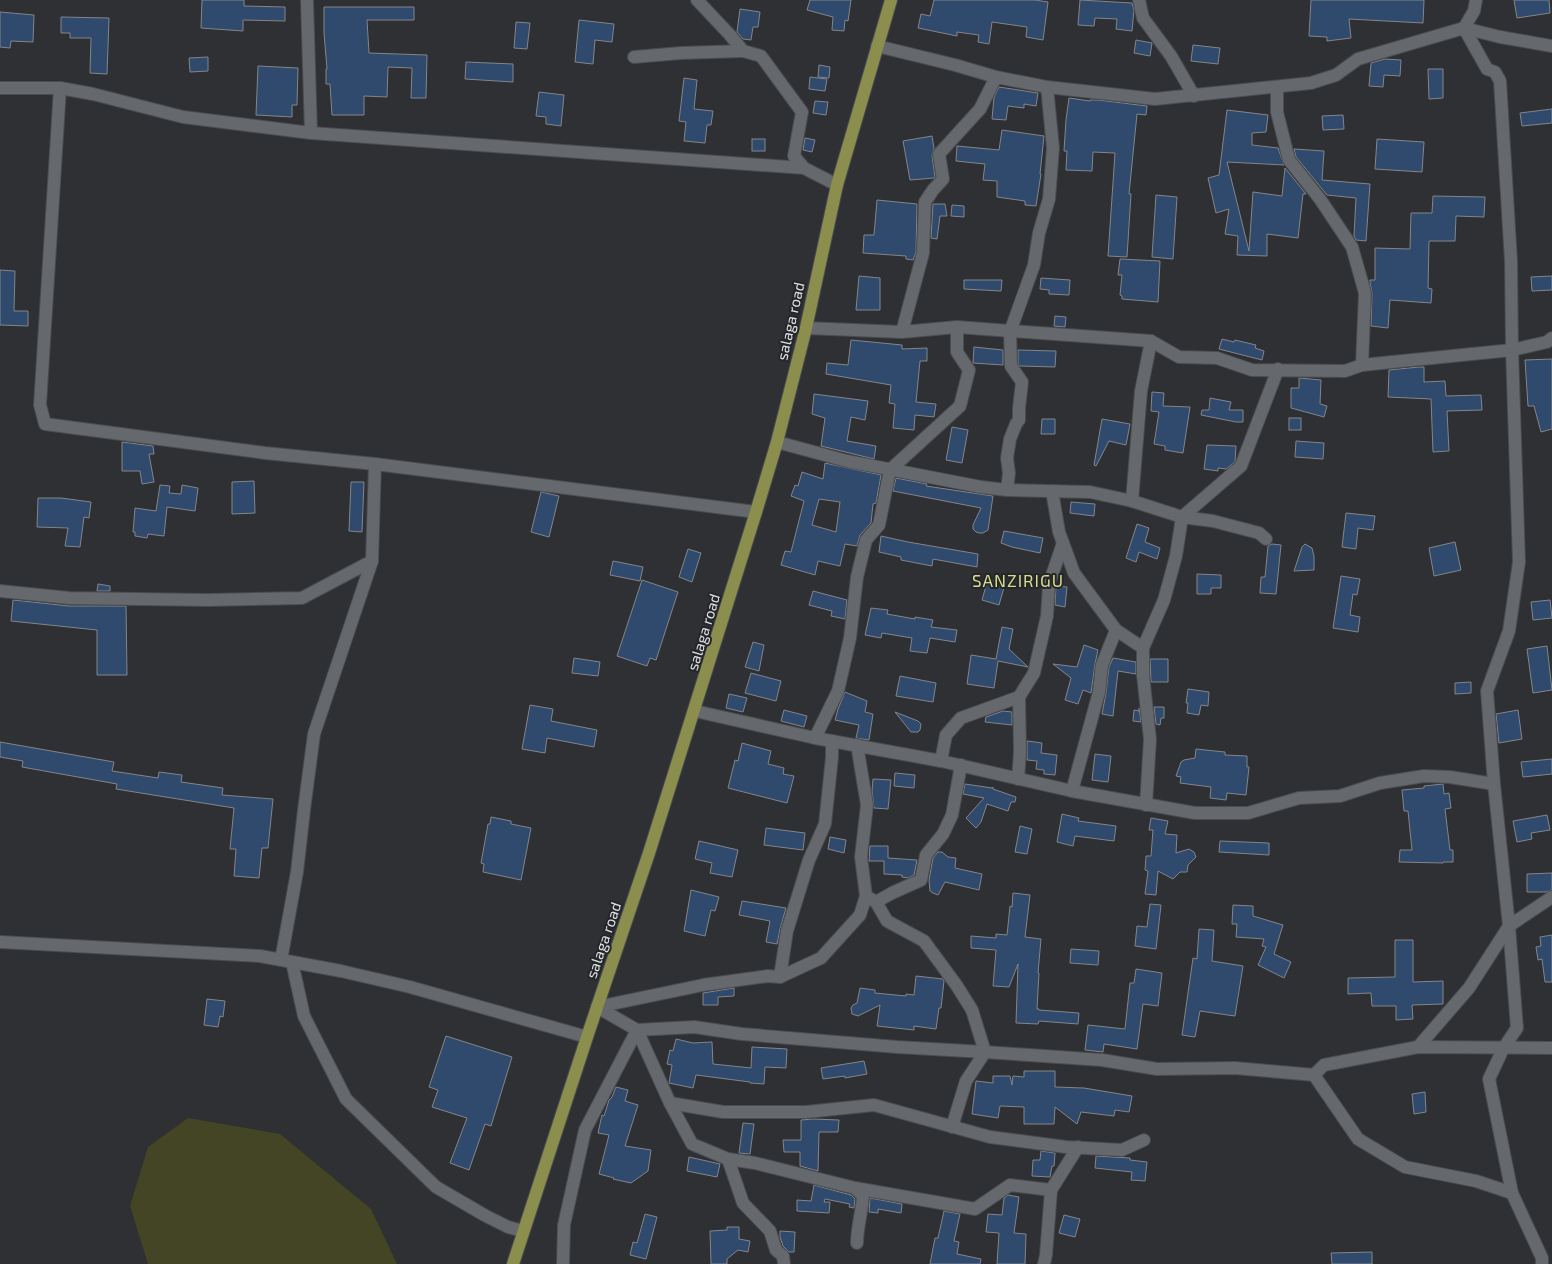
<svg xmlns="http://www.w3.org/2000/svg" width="1552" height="1264" viewBox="0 0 1552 1264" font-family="'Exo 2',sans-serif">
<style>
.green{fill:#434524}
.building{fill:#304a6d;stroke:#838589;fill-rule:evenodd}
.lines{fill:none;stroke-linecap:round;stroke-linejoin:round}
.minor-casing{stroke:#4a4c4f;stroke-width:14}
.major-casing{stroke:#4a4c4f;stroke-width:14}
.minor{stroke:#65686c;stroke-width:12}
.major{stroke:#8b8e4c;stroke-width:12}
.labels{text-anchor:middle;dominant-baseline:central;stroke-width:4;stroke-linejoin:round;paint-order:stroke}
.street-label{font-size:15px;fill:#dee0e2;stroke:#242629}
.quarter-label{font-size:17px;letter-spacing:1px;fill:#d7dc8e;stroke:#242629}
</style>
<rect width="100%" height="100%" fill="#2e3033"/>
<path class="green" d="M188,1118L280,1134L371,1209L397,1264H148L130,1206L148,1147Z"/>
<g class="building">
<path d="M202,0H244V6L285,7V21L243,20V31L201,28Z"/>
<path d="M810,0H851L848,21L845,20L844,31L832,30L833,17L807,10Z"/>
<path d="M934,0H1035L1048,2L1043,40L1026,37L1027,27L992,22L989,44L978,42L979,35L957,32V36L918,28L921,14L930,16Z"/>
<path d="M1080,0L1132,3L1134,10L1132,31L1116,29L1117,19L1095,18L1094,26L1078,25Z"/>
<path d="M1311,0H1424L1423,23L1349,19L1351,38L1327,41V37L1309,36Z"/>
<path d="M1514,0H1549L1550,13L1517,18Z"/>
<path d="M324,7H414V20H367L369,53L427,55L426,98H411L412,68L388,67L387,97L364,96V115H332L330,84H326V69H327L324,33Z"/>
<path d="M740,9L760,12L758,27H753L751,40L743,39L737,32Z"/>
<path d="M0,12L34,15L33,42L11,41L10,48L0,47Z"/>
<path d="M61,17L109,18L107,74L90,73L91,38H70V33H61Z"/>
<path d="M579,20L614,24L612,42L595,40L593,64L575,62Z"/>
<path d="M516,22L530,23L527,49L514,48Z"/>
<path d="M1136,40L1152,43L1150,56L1134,53Z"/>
<path d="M1193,45L1220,48L1218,64L1191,61Z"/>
<path d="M208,57V71L190,72L189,58Z"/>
<path d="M1385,59L1401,60L1400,76L1384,75L1383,87L1369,86L1371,63Z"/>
<path d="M466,62L513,64V82L465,79Z"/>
<path d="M819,65L830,67L829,78L818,77Z"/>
<path d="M258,66L298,68L297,105H292V117L256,115Z"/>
<path d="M1428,69H1443V98L1429,99Z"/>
<path d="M810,77L827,79L825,91L809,89Z"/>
<path d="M684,78L697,80L694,109L713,111L711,125H707L705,143L684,141L686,122L679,121Z"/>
<path d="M999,87L1038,93L1036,106L1024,104V108L1008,106L1006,120L992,119L994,97Z"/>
<path d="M539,92L564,95L561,126L546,124V117L536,116Z"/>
<path d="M1069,98L1090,101V100H1098L1147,106L1146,115L1137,114L1129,194H1131L1127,257L1108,256L1115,153L1093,152L1092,171L1066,170L1067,151H1064L1066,120Z"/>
<path d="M815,101L828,102L826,115L813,113Z"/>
<path d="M1552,109V123L1522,126L1520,113Z"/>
<path d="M1227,110L1268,115L1266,132L1252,133V145L1278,148L1284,165L1227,162L1249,251L1253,192L1282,196L1285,168L1306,194H1303L1298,238L1267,234V256L1237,255L1238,236L1225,234L1229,209L1216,213L1208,178L1219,175Z"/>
<path d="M1343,115L1344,129L1323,130L1322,116Z"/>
<path d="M1002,130L1044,136L1040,174H1041L1036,206L1025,205V201L997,197V181L983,180L985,164L956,161L957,146L999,150Z"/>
<path d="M932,136L934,148L932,155L935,177L934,178L910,180L903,141Z"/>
<path d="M805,138L815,140L812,152L803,150Z"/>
<rect x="752" y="139" width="13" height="12"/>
<path d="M1377,139L1424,142L1422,172L1375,169Z"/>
<path d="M1294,149L1324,151L1322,180L1370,184L1366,241L1356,240L1354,236L1356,198L1327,195L1296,157Z"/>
<path d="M1156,195L1177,197L1173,259L1152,257Z"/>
<path d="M1433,196L1485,197L1484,217L1456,216L1455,241H1429L1428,288L1432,289L1431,303L1390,300L1388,328L1371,326L1372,293L1370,283V280H1375V248L1410,249L1411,213H1432Z"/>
<path d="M877,200L917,204L916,252L913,260L906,259V256L863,253L864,235H874Z"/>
<path d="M933,204H945L947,216H940L937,239L931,238Z"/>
<path d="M952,205L964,206V217L951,216Z"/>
<path d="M1120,259L1160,261L1158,302L1122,299V296L1120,295L1122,275H1118Z"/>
<path d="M0,270L15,271L14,311H28V326L0,325Z"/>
<path d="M859,276L880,278V310H856Z"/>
<path d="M1552,276V290L1532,291L1531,277Z"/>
<path d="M1041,278L1070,280L1069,295L1049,294V290L1040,289Z"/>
<path d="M964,280H1002L1001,291L964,289Z"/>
<path d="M1055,316L1066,317L1065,327L1054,326Z"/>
<path d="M1222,339L1234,342L1235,340L1256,345L1255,348L1264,351L1262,360L1219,349Z"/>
<path d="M851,340L902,345V349L927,348V361H920L916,402L936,404L934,417L915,415L914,430L893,428L895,404L889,403L891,385L826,374L827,363L848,365Z"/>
<path d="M974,347L1003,350V365L973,363Z"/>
<path d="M1018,350L1056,351L1055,367L1020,366L1018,364Z"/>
<path d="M1552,359V429L1541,432L1534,406H1528L1525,360Z"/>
<path d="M1419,367H1424V382L1445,381L1446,396L1481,395L1482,410L1447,411L1449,451L1433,452L1431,399L1388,397L1389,370Z"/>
<path d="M1299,378L1321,380L1320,404L1327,406L1324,417L1291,408V388H1299Z"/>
<path d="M1152,392L1164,393L1163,406L1190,407L1183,453L1165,450V446L1154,444L1159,412L1151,411Z"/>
<path d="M814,394L868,401L865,420L851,417L847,441L876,446L874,459L821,446L825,418L812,414Z"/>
<path d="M1210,398L1231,402L1229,410H1243V422H1236L1201,415L1202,410H1209Z"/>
<rect x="1289" y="418" width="12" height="12"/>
<path d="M1042,419H1055V434H1041Z"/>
<path d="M1102,419L1130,424L1126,445L1109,441L1096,466L1094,465Z"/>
<path d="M952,427L968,430L962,463L946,460Z"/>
<path d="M1296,441L1324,443L1323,459L1295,457Z"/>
<path d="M122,442L153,446L154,454H149L154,482L142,484L140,471H122Z"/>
<path d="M1207,445L1236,446L1235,462L1226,469L1218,468V471L1204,469Z"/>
<path d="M825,463L881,475L876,503L873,504L871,523L860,535L857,546L845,544L840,566L818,561L815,575L781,565L785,551L791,552L804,501L791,496L795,485L798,486L802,472L823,479ZM819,499L840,502L836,532L812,525Z"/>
<path d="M896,478L927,484L926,486L993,496L988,530L983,533H979L976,532L973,529V525L981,508L893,491Z"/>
<path d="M254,481L255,513L232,514V482Z"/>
<path d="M351,482H364L362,532L349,531Z"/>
<path d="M160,485L170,486L169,493L181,494L182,485L198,488L195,511L167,507L164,536L148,534L147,538L135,536V532H133L135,508L156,511Z"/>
<path d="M541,492L559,496L549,537L531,532Z"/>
<path d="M38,498H61L91,502L89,518L84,517L80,547L65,546L68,528L37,527Z"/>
<path d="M1071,502L1095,504L1094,516L1070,513Z"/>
<path d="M1346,513L1375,516L1373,530L1358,528L1356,549L1342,547Z"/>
<path d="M1137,524L1149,528L1145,542L1160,548L1157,559L1139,552L1136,562L1126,558Z"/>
<path d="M1004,531L1043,538L1040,553L1012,547L1001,543Z"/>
<path d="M881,536L908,542L978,554L977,567L933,559L932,566L901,560V557L879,552Z"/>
<path d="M1455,542L1461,570L1434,576L1429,548Z"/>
<path d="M1272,544L1281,545L1276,594L1260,593L1261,577H1265L1268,546Z"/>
<path d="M1305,544L1312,548L1314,556V570L1294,571L1302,547Z"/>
<path d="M688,549L701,553L692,582L679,577Z"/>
<path d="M613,561L643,567L640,581L610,575Z"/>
<path d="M1197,574L1221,575V588H1211V594H1197Z"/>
<path d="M1341,576L1360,579L1357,595L1353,594L1350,615L1360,617L1358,632L1333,628Z"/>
<path d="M988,579L1005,584L999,605L982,600Z"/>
<path d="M642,580L678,592L656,660L650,658L647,666L617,656Z"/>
<path d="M98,584L110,586V591H97Z"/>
<path d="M1056,586L1067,587L1065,607L1055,605Z"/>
<path d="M813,591L847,600L845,619L831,616L832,611L809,605Z"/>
<path d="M13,600L69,606H126L127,675H97V630L11,621Z"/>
<path d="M1550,600L1552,618L1533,620L1531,602Z"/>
<path d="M871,608L888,610L887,614L915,619V617L933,620L931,627L957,630L955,642L930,638L927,653L910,651L912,638L882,633L881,638L865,635Z"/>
<path d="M1002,627L1013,629L1009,649L1028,667L998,661L994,688L967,684L971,655L996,659Z"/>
<path d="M753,642L764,645L759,671L745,667Z"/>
<path d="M1084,645L1098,650L1095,664L1091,693L1083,690L1078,704L1065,700L1071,678L1053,664L1077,667Z"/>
<path d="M1547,646L1552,690L1533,693L1527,649Z"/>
<path d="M574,658L600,662L598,676L572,673Z"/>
<path d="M1113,658L1136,662V674L1118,671L1113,716L1102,714L1106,693L1109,667Z"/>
<path d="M1150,659H1168V682H1151Z"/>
<path d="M751,673L781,681L776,701L745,693Z"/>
<path d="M900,676L936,683L933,702L896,696Z"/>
<path d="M1471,682V693L1455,694V683Z"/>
<path d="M1188,689L1209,692L1208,706L1201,705L1199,715L1187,713L1188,703H1186Z"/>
<path d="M845,692L867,701L865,712L873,714L869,740L856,738L859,725L835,720L838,709Z"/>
<path d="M729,694L747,698L743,712L726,708Z"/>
<path d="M530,705L553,709L551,721L597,730L594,747L547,738L545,753L522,749Z"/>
<path d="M1154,707H1164V718H1161L1160,725L1156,724Z"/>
<path d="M1139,708L1141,722L1133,721L1134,710L1139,711Z"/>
<path d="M784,710L807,716L804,727L781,721Z"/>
<path d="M1518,710L1522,739L1499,743L1496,714Z"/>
<path d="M1003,711L1012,712V725L985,722L986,717Z"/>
<path d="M895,712L918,721L921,724L920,730L918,732H911Z"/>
<path d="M1027,741L1042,743L1041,753L1057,755L1055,775L1044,774V770L1036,769L1037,761L1027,760Z"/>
<path d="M0,742L114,762L112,771L158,778L159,772L182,775L181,782L223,788L222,795L273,799L268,848H262L259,878L234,876L236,849H230L234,808L116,789L117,784L22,767L23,761L0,757Z"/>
<path d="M742,743L771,751L768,764L784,768L783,774L794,776L787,803L728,788L735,760L738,761Z"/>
<path d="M1196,749L1225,752V755L1247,756V767H1249L1246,795L1227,793L1226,800L1210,798L1211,787L1180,783L1181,777L1176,776L1181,762L1184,760L1195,758Z"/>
<path d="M1095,754L1111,756L1108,782L1092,780Z"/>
<path d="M1552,759V774L1523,777L1521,762Z"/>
<path d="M895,773L915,775L914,788L894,786Z"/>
<path d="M873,779L891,780L888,809L874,808L872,791Z"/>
<path d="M965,784L992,788L993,787V789L1016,797L1015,802H1011L1008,811L987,804L981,822L976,828L966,818L984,798L963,794Z"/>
<path d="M1443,784L1444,794L1449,793L1451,808L1445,809L1450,850H1453V862H1443V863L1399,862L1400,850H1412L1408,811H1404L1402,790L1424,788V786Z"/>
<path d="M1062,814L1079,818L1078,821L1116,826L1114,841L1075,836L1073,846L1057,842Z"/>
<path d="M1547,815L1550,830L1531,833L1532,839L1517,842L1513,821Z"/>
<path d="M491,817L511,821V824L531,828L521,880L483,872L484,864L481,863L488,824H490Z"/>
<path d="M1151,818L1168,821L1165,834L1177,835L1176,853L1189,849L1194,852L1196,857L1188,865L1187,872H1180L1173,879L1158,871L1156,895L1145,894L1148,871L1145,870L1146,856H1151L1153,830H1149Z"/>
<path d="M1020,826L1032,829L1027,854L1015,852Z"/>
<path d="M766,828L805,833L803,850L764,845Z"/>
<path d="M830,837L846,840L844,853L828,849Z"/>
<path d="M699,841L738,850L732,877L710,873L712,863L695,859Z"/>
<path d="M1220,841L1269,843V855L1219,852Z"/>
<path d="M870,846H888V858L917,860L914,875L908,878L902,877V875L884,874V861H869Z"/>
<path d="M938,852H942L948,857L956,858L955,868L982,874L979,890L945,882L938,895L933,893L930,891L929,880L933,858Z"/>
<path d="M1552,873V890L1546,892H1527V874Z"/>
<path d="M691,890L719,897L715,911L711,910L705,936L684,931Z"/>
<path d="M1013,893L1030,895L1025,937L1041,939L1038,973H1039L1037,1009H1039V1010L1079,1013L1078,1024L1039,1021L1038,1024L1016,1023L1018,964L1009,987L993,986L996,950L971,948V936L996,938V934L1007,935L1010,906L1012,907Z"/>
<path d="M742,901L786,908L780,929L777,944L766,942L770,921L739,915Z"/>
<path d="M1150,904L1161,905L1156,949L1135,946L1137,926L1147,927Z"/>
<path d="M1233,905L1253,906V916L1283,925L1274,954L1291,962L1284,978L1258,965L1266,947L1262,946L1264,939L1236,937L1237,924H1232Z"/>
<path d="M1199,929L1214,930L1212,961L1243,966L1235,1016L1200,1011L1195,1037L1182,1035L1193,958L1197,959Z"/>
<path d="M1552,935V982H1545L1542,959L1538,960L1536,947L1541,946L1540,937Z"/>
<path d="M1395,940H1413V982L1443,981V1004L1412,1005L1413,1019L1396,1020V1006H1372L1371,993L1348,994V978L1395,977Z"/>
<path d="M1071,949L1099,951L1098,965L1070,963Z"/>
<path d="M1136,969L1162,973L1158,1006L1143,1004L1137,1049L1104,1044L1103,1052L1085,1050L1088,1025L1125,1029L1130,983H1134Z"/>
<path d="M916,976L943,979L944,981L941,1008H939L936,1029L914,1026V1030L877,1026L880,1005L858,1016L852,1014L851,1008L853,1005L857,1003L860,988L875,990V993L906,996V994L914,995Z"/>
<path d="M734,988V996L718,997V1005H703V993Z"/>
<path d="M207,999L225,1001L223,1017L220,1016L218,1027L204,1025Z"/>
<path d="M446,1036L512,1057L491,1126L485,1124L469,1170L450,1163L467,1118L432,1107L438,1090L429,1087Z"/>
<path d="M676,1039L693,1043L712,1042L713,1064L751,1068L752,1047L787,1049L786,1068L765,1067L764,1084L750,1083V1082L696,1075L693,1088L669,1083L672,1065L667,1064L670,1050L673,1051Z"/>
<path d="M864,1061L867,1074L845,1078V1076L823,1079L821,1068Z"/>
<path d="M1024,1071H1055V1087L1084,1088L1132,1096L1129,1112L1115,1110L1114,1116L1081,1112L1077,1124L1055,1107L1054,1124H1024V1107L1000,1106L998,1118L972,1114L976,1081L993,1083V1076H1010L1012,1085L1013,1076L1024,1077Z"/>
<path d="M616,1087L628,1090L625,1101L638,1105L625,1146L651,1150L648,1171L631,1183L613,1179L614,1178L599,1174L609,1135L598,1133L602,1115L604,1116L609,1100L612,1097Z"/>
<path d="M1425,1092L1426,1112L1414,1114L1412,1094Z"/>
<path d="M813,1119L839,1120L838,1132H819L818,1171L800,1166V1152H784L783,1140H801V1120Z"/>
<path d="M743,1123L754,1124L750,1154L739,1153Z"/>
<path d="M1041,1151L1055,1153L1054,1166H1052L1050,1177L1032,1176L1033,1160H1040Z"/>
<path d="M1096,1156L1130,1158V1160L1147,1162L1145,1181L1131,1180L1132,1172L1095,1168Z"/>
<path d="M689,1157L720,1164L717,1177L687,1171Z"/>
<path d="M814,1185L851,1195L855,1199L854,1208L849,1207L850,1204L825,1199L824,1202H830L829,1213L797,1211V1200L811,1201Z"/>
<path d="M1008,1195L1019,1197L1014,1233L1026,1234L1025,1264H997L999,1233L986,1232L988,1214L1002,1215L1004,1198Z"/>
<path d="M870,1198L902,1204L901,1213L878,1209V1213L869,1212Z"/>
<path d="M944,1211L960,1214L954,1241L959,1242L957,1254L981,1259L980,1264H930L935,1238H938Z"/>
<path d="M645,1214L657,1217L646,1259L630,1255L633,1242L637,1243Z"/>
<path d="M1064,1215L1080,1219L1075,1237L1059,1233Z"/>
<path d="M727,1227H739V1239L750,1241L748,1252L738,1250L727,1259V1264H711L710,1231L727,1230Z"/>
<path d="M780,1231L795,1232L794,1252H789L783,1246L780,1237Z"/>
<path d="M1372,1252V1264H1332L1331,1253Z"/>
</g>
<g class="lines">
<g class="minor-casing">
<g id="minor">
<path d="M307,0L311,133"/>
<path d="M697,0L730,35L743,51L761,56L802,112L794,156L804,168"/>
<path d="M1139,0L1143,18L1171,56L1194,96"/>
<path d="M1464,28L1487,69L1495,72L1500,81L1511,261L1512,350L1519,562L1509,631L1487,691L1494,784L1509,926L1517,1028L1503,1049L1489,1079L1512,1193L1542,1258V1264"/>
<path d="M1464,28L1474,11L1476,0"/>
<path d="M877,46L955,65L996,77L1047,87L1155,99L1311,83L1336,75L1358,59L1464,28L1500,37L1552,46"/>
<path d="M634,57L681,53L743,51"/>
<path d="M1277,87V112L1289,160L1320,199L1352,247L1365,293L1362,365"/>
<path d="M0,88H60L93,94L183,117L311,133L804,168L837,185"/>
<path d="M60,88L40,405L45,424L265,453L375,464L756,512"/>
<path d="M806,328L902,332L957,327L1151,341L1179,357L1217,358L1252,370L1345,371L1362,365L1512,350L1547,342L1552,338"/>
<path d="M902,332L923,253L925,202L933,190L943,179L939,154L980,109L996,77"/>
<path d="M777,442L847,461L981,487L1007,490L1090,492L1132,501L1182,517L1213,521L1259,533L1266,539"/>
<path d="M1007,490L1009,473L1007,458L1010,439L1016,424L1019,420V408L1022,382L1011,366L1010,332L1034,265L1039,233L1049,199L1053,148L1047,87"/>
<path d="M1052,491L1059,532L1074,573L1116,630L1143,648"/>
<path d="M1132,501L1141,391L1151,341"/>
<path d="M0,591L69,598L207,600L302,598L372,561"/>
<path d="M695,711L815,738L941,761L1072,791L1195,813H1248L1299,798L1340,796L1380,783L1424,776L1450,777L1494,784"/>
<path d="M815,738L838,691L850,638L857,577L866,540L879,525L890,470L960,406L969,370L957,352V327"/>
<path d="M941,761L946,735L961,718L1019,697L1034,673L1047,616L1049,584L1063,543"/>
<path d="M1018,779L1020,752L1019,697"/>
<path d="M1072,791L1099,692L1102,665L1116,630"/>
<path d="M1146,805L1150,739L1143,675V648L1164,600L1176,556L1182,517L1241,466L1278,369"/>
<path d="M866,896L876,902L887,921L924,941L957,986L972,1010L985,1052L966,1081L952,1127"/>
<path d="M876,902L892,893L921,880L926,855L943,834L952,815L961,765"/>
<path d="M0,942L260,956L341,971L410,987L587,1037"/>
<path d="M281,960L297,872L304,810L314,734L372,561L375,464"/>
<path d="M292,962L304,1016L346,1099L436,1187L486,1216L508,1227L523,1231"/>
<path d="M780,977L787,931L809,860L825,824L832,757V741"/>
<path d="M597,1007L637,1030L670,1103L723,1112H806L874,1105L990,1137L1066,1147L1122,1150L1144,1140"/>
<path d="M597,1007L703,985L768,976L780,977L821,958L860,915L866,896L861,857L867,805L857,745"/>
<path d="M1418,1047L1469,988L1509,926L1552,897"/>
<path d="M1314,1075L1358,1139L1405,1167L1476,1181L1512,1193"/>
<path d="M670,1103L692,1144L728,1159L755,1163L855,1188L975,1209L1010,1185L1051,1190L1078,1147"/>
<path d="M728,1159L743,1203L770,1231L776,1250L783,1256L784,1264"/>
<path d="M855,1188L863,1196C862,1212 857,1227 857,1243"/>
<path d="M563,1264L564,1225L585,1130L637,1030L694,1027L742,1034L897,1047L985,1052L1102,1060L1157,1069L1235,1068L1314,1075L1324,1065L1418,1047L1552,1048"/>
<path d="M1044,1264L1046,1255L1051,1190"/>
</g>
</g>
<g class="major-casing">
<path id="major" d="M513,1264L587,1037L649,853L756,512L777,442L806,328L837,185L891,0"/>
</g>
<use href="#minor" class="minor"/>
<use href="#major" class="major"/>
</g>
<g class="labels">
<g class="street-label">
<text transform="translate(790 321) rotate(-77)">salaga road</text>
<text transform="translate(703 632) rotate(-73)">salaga road</text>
<text transform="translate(603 940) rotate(-71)">salaga road</text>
</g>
<g class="quarter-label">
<text x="1018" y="580">SANZIRIGU</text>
</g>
</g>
</svg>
